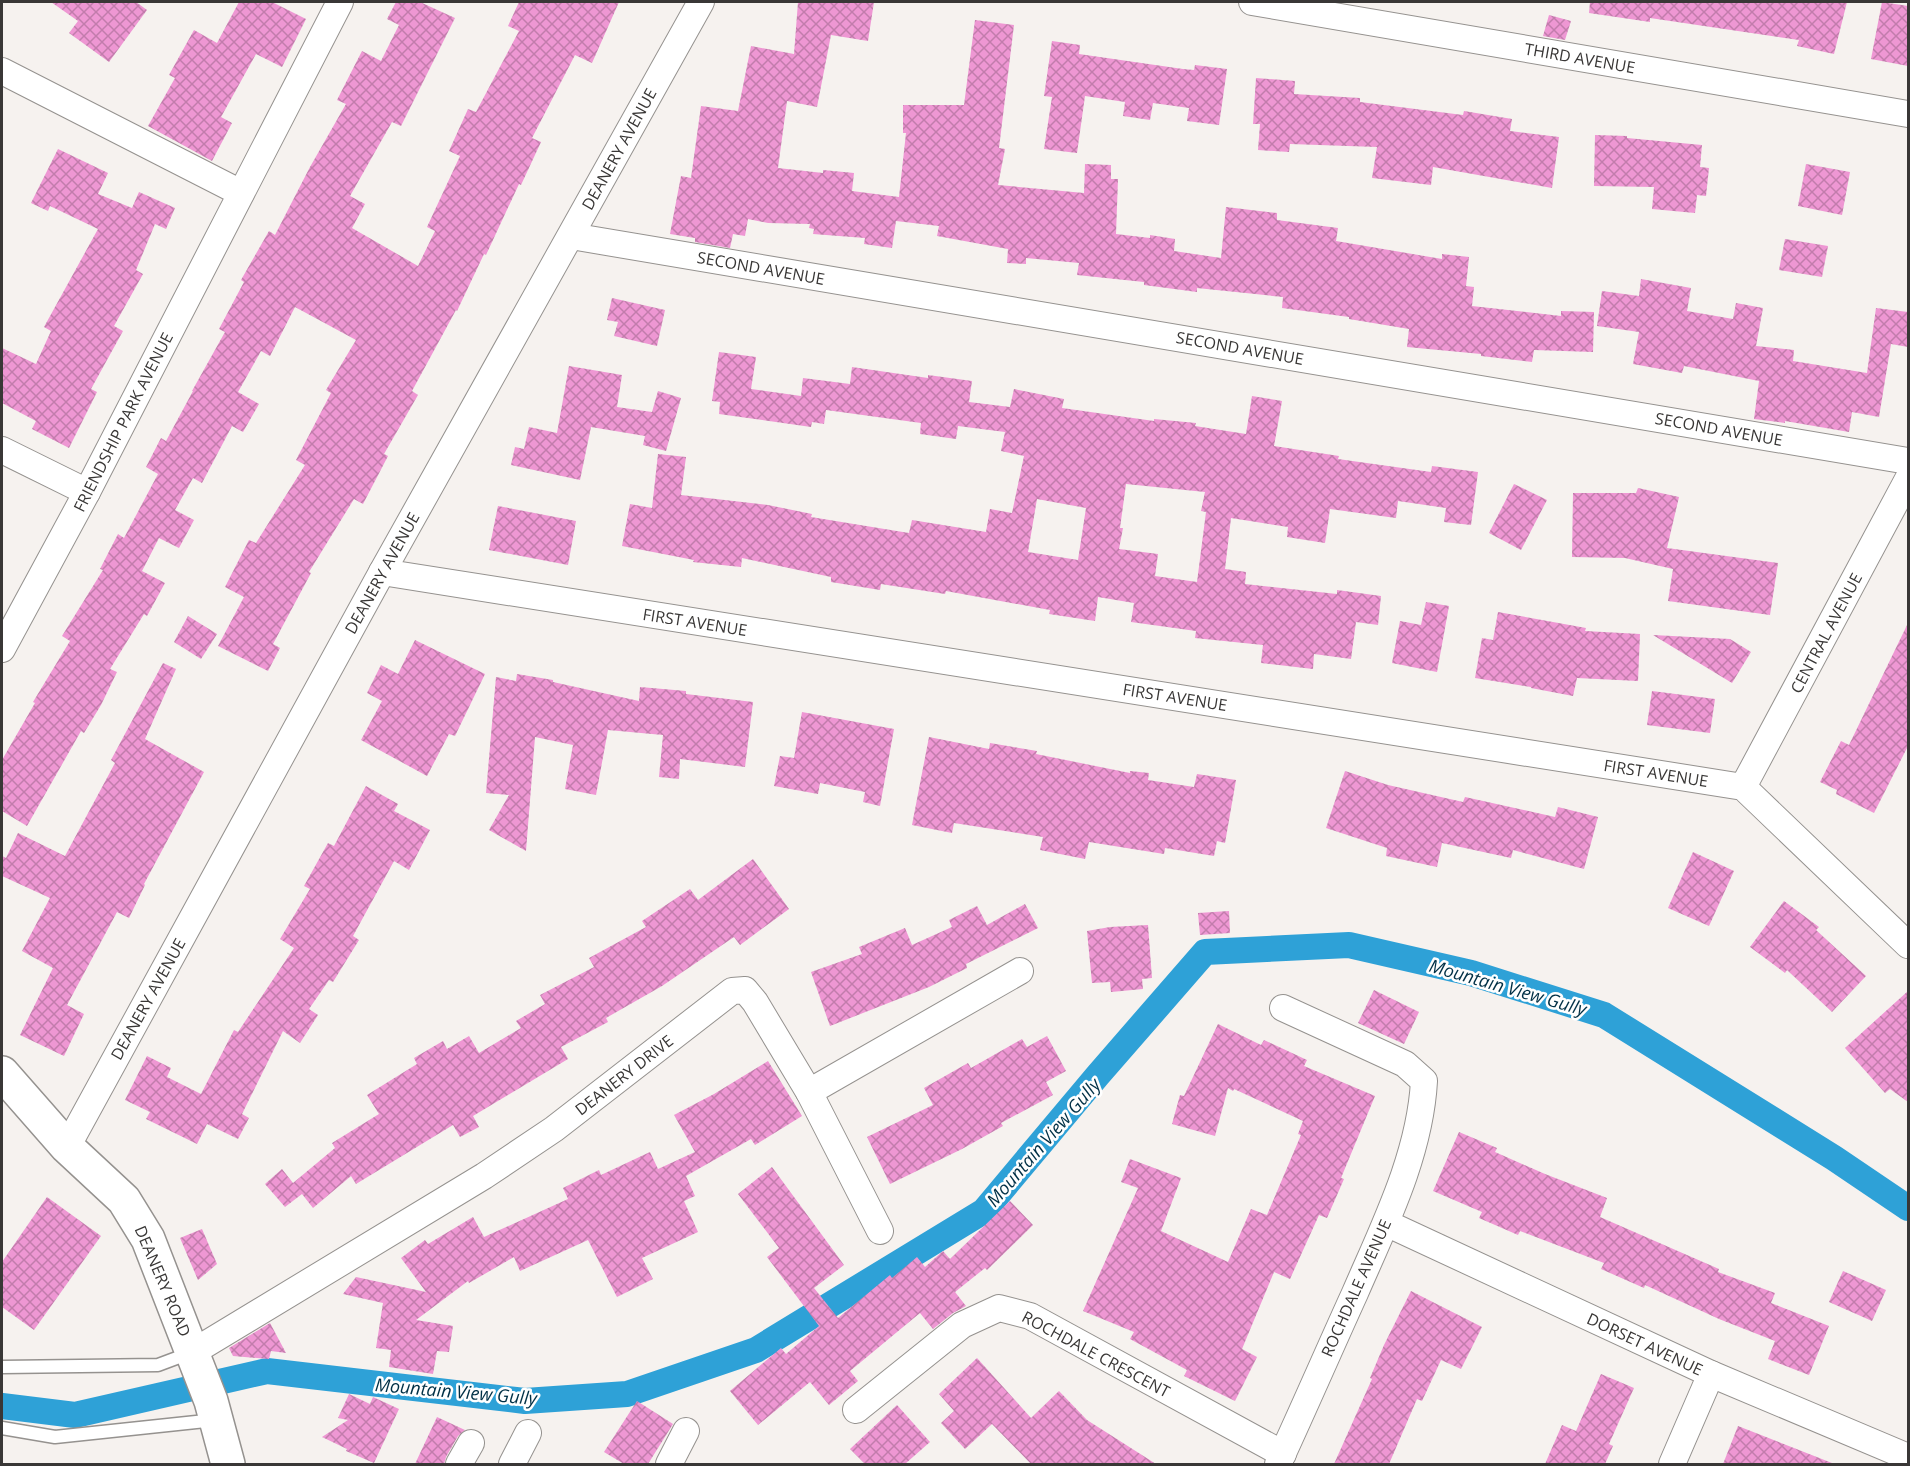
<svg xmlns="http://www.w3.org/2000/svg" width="1910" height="1466" viewBox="0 0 1910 1466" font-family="'Open Sans',sans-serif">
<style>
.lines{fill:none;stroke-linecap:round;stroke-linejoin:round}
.canal{stroke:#2ea1d7;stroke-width:26}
.building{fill:url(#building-cross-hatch);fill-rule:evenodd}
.lane-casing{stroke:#95928f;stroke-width:15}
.street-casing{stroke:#95928f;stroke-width:28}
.secondary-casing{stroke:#95928f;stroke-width:36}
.lane{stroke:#fff;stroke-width:12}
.street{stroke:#fff;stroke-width:26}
.secondary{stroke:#fff;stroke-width:33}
.labels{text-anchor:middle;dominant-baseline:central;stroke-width:5;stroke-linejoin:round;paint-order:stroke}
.street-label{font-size:16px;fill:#393736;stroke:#fff}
.water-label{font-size:18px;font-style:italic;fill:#003046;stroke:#fff}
</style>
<defs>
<pattern id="building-cross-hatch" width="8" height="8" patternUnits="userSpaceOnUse" patternTransform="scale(1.5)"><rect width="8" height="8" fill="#ee97d3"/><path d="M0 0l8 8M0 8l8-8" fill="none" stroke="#c27cac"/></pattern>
</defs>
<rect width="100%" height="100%" fill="#f6f2ef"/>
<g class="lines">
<path class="canal" d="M2,1406L75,1415L267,1371L525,1401L627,1394L756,1350L984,1211L1098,1075L1205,952L1349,945L1471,973L1604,1015L1834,1158L1908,1208"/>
</g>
<g class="building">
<path d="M51,2H136L147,10L109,62L69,33L78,21Z"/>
<path d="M239,2H272L306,19L282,67L256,54L221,117L232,123L212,161L148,126L175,78L169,75L194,30L217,43Z"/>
<path d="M396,2H420L455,18L401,126L392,122L350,196L365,204L352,228L418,266L435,231L427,227L460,156L449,151L468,109L476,112L519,31L508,26L519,2H619L592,63L575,55L532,138L541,142L521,185L519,184L486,255L484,254L457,311L456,310L412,391L418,395L384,454L388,456L363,504L354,499L309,572L311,573L273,644L280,648L268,671L218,646L244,597L225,587L249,540L256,543L305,465L296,460L331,393L326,390L356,340L295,307L270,356L261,351L238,392L259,404L243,432L232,426L202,483L193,478L175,510L194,520L179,548L159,538L142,571L165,583L147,616L144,614L110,669L117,672L101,705L84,733L81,731L27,826L2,811V760L35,703L33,702L70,641L62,636L103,570L100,569L118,534L124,538L158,474L146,467L161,438L166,441L193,391H192L225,332L219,329L244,282L241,280L269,231L275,235L310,167L346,104L337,100L362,51L381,61L399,25L387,19Z"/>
<path d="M798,2H874L868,41L831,35L817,107L787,101L778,168L823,173V170L854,173L852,191L899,197L906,133H903V105H964L975,20L1014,25L999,148L1005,149L998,185L1084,193L1085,164L1111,165V179H1118L1116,234L1150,238V235L1175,239L1174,251L1221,258L1226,207L1277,213V220L1338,228L1336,241L1442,259V254L1469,257L1466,286L1474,287L1472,306L1561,316V311L1594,312L1593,352L1534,350L1532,362L1481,356V354L1407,347L1409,329L1349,319V317L1282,308L1283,297L1197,288V292L1144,285V282L1077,275L1079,263L1026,258V264L1007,263L1008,249L937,236L939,226L896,221L892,248L864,244L865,238L813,234L814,229L809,228L810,224L768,223L748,219L745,236L733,234L730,248L695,242V238L670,234L681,176L691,178L701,106L738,111L751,46L794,54Z"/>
<path d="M1590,2H1847L1834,54L1797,46L1799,40L1650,18V22L1589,13Z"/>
<path d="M1882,2L1908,6V66L1871,59Z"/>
<path d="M1549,15L1571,21L1565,40L1543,36Z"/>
<path d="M1052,41L1080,45L1079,54L1183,69L1194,70L1195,65L1227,69L1219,125L1187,121L1189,108L1153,103L1150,120L1123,116L1125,102L1085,96L1077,153L1044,149L1052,97L1044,96Z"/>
<path d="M1256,78L1295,81L1294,94L1360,98V102L1463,115L1464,111L1512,119L1510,131L1559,137L1552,188L1433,167L1431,185L1372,178L1377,147L1290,144L1289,152L1258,150L1260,124H1253Z"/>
<path d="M1595,135L1627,136V138L1702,145L1700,167L1709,168L1706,196L1697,195L1695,213L1652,209L1654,187L1594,186Z"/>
<path d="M58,149L108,173L98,194L132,208L139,192L175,208L166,229L155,224L136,270L143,274L114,326L123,331L91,389L97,392L69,448L32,429L36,421L2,403V348L36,364L51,331L44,327L98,229L50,206L48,211L31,203Z"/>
<path d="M1806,164L1850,172L1842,215L1798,206Z"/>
<path d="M1785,239L1828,246L1822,277L1779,270Z"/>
<path d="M1641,279L1691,288L1687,311L1733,319L1736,303L1763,308L1756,346L1794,350L1793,361L1867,373L1876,308L1908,312V347L1891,344L1879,417L1852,412L1849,432L1785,421V423L1754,419L1759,381L1684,366L1682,373L1633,364L1639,332L1597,326L1602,291L1639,296Z"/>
<path d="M612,298L665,310L657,346L614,336L618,322L607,320Z"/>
<path d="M719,352L756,357L751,389L801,396L803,378L850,384L852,367L928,378V375L972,381L969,402L1010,407L1014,389L1064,399L1062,408L1154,421V419L1196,423L1195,426L1246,434L1252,396L1282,401L1274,446L1339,456L1338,459L1431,472L1432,466L1478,472L1471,525L1444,522L1446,508L1398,501L1396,518L1330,509L1325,543L1287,537L1288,527L1231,518L1225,569L1246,572L1245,584L1337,594V590L1381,596L1378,625L1356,622L1351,659L1314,654L1313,669L1261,663L1263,645L1195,638L1196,631L1131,622L1134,603L1098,597L1095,621L1049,614L1050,610L946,591L945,594L881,584L880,590L831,582V577L742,558L741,567L693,562L694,560L622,546L630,504L652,508L658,454L686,457L681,495L768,505L812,514L811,517L909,533L912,520L986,532L990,509L1012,513L1024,456L1001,451L1005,432L958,426L956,439L920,434L921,423L826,410L824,424L812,422L811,427L719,414L720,402L712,401ZM1126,484L1205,492L1201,511L1206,512L1197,582L1155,576L1158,554L1119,549L1123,528H1120ZM1037,499L1086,508L1078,560L1028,552Z"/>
<path d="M569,366L622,375L617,407L652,412L658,391L681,398L666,451L643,445L645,436L591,427L580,480L511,465L515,447L524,449L529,427L557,433Z"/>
<path d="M1514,484L1547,500L1521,550L1489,533Z"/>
<path d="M1638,488L1679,497L1667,548L1778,563L1770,615L1668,601L1673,569L1625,558L1572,557L1573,493H1636Z"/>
<path d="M498,506L576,521L568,565L489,550Z"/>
<path d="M1426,602L1449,606L1437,672L1392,663L1400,621L1421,625Z"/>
<path d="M1498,612L1586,628L1585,631L1640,634L1638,681L1577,678L1573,696L1531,688V687L1475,678L1482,638L1493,640Z"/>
<path d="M188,616L217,634L201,659L174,642Z"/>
<path d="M1908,623V746L1874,813L1836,794L1837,790L1820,782L1841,741L1849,745Z"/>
<path d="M1653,635L1730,639L1751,652L1732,683Z"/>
<path d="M415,640L485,674L455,736L449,734L427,776L361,740L382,701L367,693L381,665L398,674Z"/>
<path d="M163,663L176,669L145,739L204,772L144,884L145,885L129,918L117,912L67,1005L84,1014L64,1056L20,1035L53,968L22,951L50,898L2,876V856L6,858L18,833L65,856L115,763L111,760Z"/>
<path d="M517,674L553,680V682L639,701L640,687L686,691V694L753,702L745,767L680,759L679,779L659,777L663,735L608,730L596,795L565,789L573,745L535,737L526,851L489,830L509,795L486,793L496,677L516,681Z"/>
<path d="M1652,691L1715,699L1710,733L1647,725Z"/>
<path d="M802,712L894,729L880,806L863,802L865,792L820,783L818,794L774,786L780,756L794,758Z"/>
<path d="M929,737L989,749L990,743L1037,751L1036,754L1130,773V771L1149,773L1148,780L1194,787L1197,774L1236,780L1225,843L1217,841L1214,856L1165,848L1164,854L1089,842L1085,859L1040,850L1043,837L954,823L952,833L912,825Z"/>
<path d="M1345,771L1388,785L1463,802L1465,797L1555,817L1558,807L1598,817L1584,869L1513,850L1511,858L1442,843L1437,867L1386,856L1387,848L1326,828Z"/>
<path d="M366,786L398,804L394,811L430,830L409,870L394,861L353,936L359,940L333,982L329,980L309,1009L318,1015L300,1043L283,1031L242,1114L249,1118L238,1139L207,1124L197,1144L146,1119L150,1112L125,1100L147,1056L171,1068L167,1077L201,1094L234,1030L238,1032L294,948L280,939L310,889L304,886L328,843L334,846Z"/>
<path d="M1693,852L1734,871L1709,926L1668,908Z"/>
<path d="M753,859L789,909L740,945L734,937L662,986L606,1018L608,1022L561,1047L568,1059L473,1116L479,1127L460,1137L453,1125L356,1184L351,1176L313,1208L302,1194L285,1207L265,1184L282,1169L293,1183L335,1148L332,1143L379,1114L367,1095L417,1064L414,1058L443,1041L447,1049L469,1036L479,1053L521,1028L516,1021L545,1004L540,995L594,967L589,958L646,927L642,921L690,889L698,900Z"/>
<path d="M1784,901L1819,927L1816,930L1866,976L1832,1012L1787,970L1785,973L1750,947Z"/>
<path d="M1025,904L1038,928L966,964L967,968L929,987L830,1026L811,972L862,954L859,947L905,928L912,945L952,927L949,920L977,906L987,925Z"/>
<path d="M1229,911L1230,933L1200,935L1198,913Z"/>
<path d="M1148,925L1152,978L1142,979L1143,989L1111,992L1110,982L1092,983L1087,931L1110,927Z"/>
<path d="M1374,990L1419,1012L1404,1044L1358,1023Z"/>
<path d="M1908,991V1102L1890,1089L1885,1093L1845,1048Z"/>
<path d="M1218,1024L1261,1045L1264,1040L1307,1060L1304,1066L1375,1096L1341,1178L1344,1179L1327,1218L1319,1215L1290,1279L1274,1272L1242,1349L1257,1357L1235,1401L1184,1376L1187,1370L1130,1339L1134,1332L1083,1311L1138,1188L1121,1182L1130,1159L1181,1178L1161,1231L1228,1262L1251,1209L1267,1215L1301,1135L1298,1134L1303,1121L1234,1089L1233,1091L1228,1088L1215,1136L1172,1124L1180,1095L1184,1096Z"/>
<path d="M1047,1036L1066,1071L1046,1082L1053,1095L1001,1123L1003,1126L962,1149L890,1184L867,1137L933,1105L924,1088L968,1063L971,1068L1022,1039L1027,1047Z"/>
<path d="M768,1061L802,1116L755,1145L751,1139L686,1176L695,1196L684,1201L698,1232L642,1258L653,1279L617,1297L588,1240L520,1271L514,1257L469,1283L468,1281L416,1320L453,1326L449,1352L437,1351L433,1374L389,1367L391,1350L376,1348L383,1303L343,1294L356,1277L426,1292L401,1258L425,1240L428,1244L473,1217L484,1237L568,1199L563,1188L599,1170L601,1175L650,1152L658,1169L695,1152L674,1115L714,1094Z"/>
<path d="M1459,1132L1497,1148L1495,1152L1545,1174L1607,1198L1600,1217L1719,1269L1718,1272L1775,1293L1771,1303L1829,1326L1809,1375L1768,1359L1775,1341L1719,1319L1645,1285L1644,1288L1601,1269L1604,1263L1520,1231L1518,1235L1479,1218L1482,1212L1433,1191Z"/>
<path d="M772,1167L844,1265L814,1288L838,1318L890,1275L892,1278L917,1257L925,1267L943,1251L950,1259L1010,1201L1033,1225L987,1270L985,1268L955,1292L966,1306L953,1313L933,1329L920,1313L850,1371L858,1381L829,1405L810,1382L758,1425L730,1391L781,1348L786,1354L819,1326L767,1257L779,1248L738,1194Z"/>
<path d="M47,1197L101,1236L34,1330L2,1307V1262Z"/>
<path d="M202,1229L217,1264L198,1280L180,1238Z"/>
<path d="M1843,1271L1886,1290L1872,1321L1829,1302Z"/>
<path d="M1411,1291L1482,1327L1461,1369L1441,1360L1422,1401L1417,1399L1389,1464H1334L1372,1379L1370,1378L1384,1345Z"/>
<path d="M270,1323L286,1353L271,1351L269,1359L233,1356L229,1348Z"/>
<path d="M977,1358L1031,1418L1059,1391L1087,1420L1156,1464H1031L992,1424L965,1449L941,1423L954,1411L939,1394Z"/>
<path d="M1601,1374L1634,1388L1609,1444L1613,1446L1605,1464H1545L1562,1425L1576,1431Z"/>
<path d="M349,1394L370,1404L373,1397L399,1409L374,1463L346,1451L347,1449L322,1437L348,1420L338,1418Z"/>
<path d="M637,1401L673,1424L648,1464H624L604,1452Z"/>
<path d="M897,1405L930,1442L905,1464H865L850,1449Z"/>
<path d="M437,1417L465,1430L458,1436L446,1457L444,1464H415Z"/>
<path d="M1738,1426L1832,1463L1831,1464H1723Z"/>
</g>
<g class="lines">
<g class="lane-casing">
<g id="lane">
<path d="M2,1367L158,1365L190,1353"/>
<path d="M2,1428L55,1437L215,1420"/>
</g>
</g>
<g class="street-casing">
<g id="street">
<path d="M1252,2L1908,114"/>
<path d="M2,71L241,193"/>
<path d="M571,236L1908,461"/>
<path d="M2,450L87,492"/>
<path d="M382,572L1743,787L1908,945"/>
<path d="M2,649L87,492L340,2"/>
<path d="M1743,787L1908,479"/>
<path d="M809,1092L1020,971"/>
<path d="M67,1147L382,572L701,2"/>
<path d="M1386,1223L1711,1374L1908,1457"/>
<path d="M193,1352L484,1176L554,1129L732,991L745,990L755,1002L809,1092L880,1231"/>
<path d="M856,1410L962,1325L999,1308L1030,1316L1283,1454"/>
<path d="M459,1464L471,1443"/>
<path d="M512,1464L528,1433"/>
<path d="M669,1464L686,1431"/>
<path d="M1278,1464C1304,1408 1329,1350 1355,1293C1384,1226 1420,1155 1424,1081L1405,1064L1283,1008"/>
<path d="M1672,1464L1711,1374"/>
</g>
</g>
<g class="secondary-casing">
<path id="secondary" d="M2,1073L67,1147L124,1200L148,1239L211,1401L228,1464"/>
</g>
<use href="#lane" class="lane"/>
<use href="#street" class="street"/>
<use href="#secondary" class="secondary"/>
</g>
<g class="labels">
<g class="street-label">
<text transform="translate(1580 58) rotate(10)">THIRD AVENUE</text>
<text transform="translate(619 149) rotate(-61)">DEANERY AVENUE</text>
<text transform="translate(761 268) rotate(10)">SECOND AVENUE</text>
<text transform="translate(1240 348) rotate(10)">SECOND AVENUE</text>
<text transform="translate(123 422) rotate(-63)">FRIENDSHIP PARK AVENUE</text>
<text transform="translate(1719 429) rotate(10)">SECOND AVENUE</text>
<text transform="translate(382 573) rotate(-61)">DEANERY AVENUE</text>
<text transform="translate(695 622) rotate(9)">FIRST AVENUE</text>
<text transform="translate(1826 633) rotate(-62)">CENTRAL AVENUE</text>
<text transform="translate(1175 697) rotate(9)">FIRST AVENUE</text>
<text transform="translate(1656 773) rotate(9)">FIRST AVENUE</text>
<text transform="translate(148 999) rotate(-61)">DEANERY AVENUE</text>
<text transform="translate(624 1075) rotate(-38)">DEANERY DRIVE</text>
<text transform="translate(163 1281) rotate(67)">DEANERY ROAD</text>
<text transform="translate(1356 1288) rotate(-66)">ROCHDALE AVENUE</text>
<text transform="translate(1645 1344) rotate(25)">DORSET AVENUE</text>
<text transform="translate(1096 1354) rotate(28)">ROCHDALE CRESCENT</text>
</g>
<g class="water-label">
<text transform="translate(1508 987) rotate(16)">Mountain View Gully</text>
<text transform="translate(1043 1142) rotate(-49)">Mountain View Gully</text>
<text transform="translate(456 1391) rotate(5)">Mountain View Gully</text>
</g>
</g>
<rect width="1910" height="1466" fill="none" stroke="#393736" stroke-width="6"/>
</svg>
